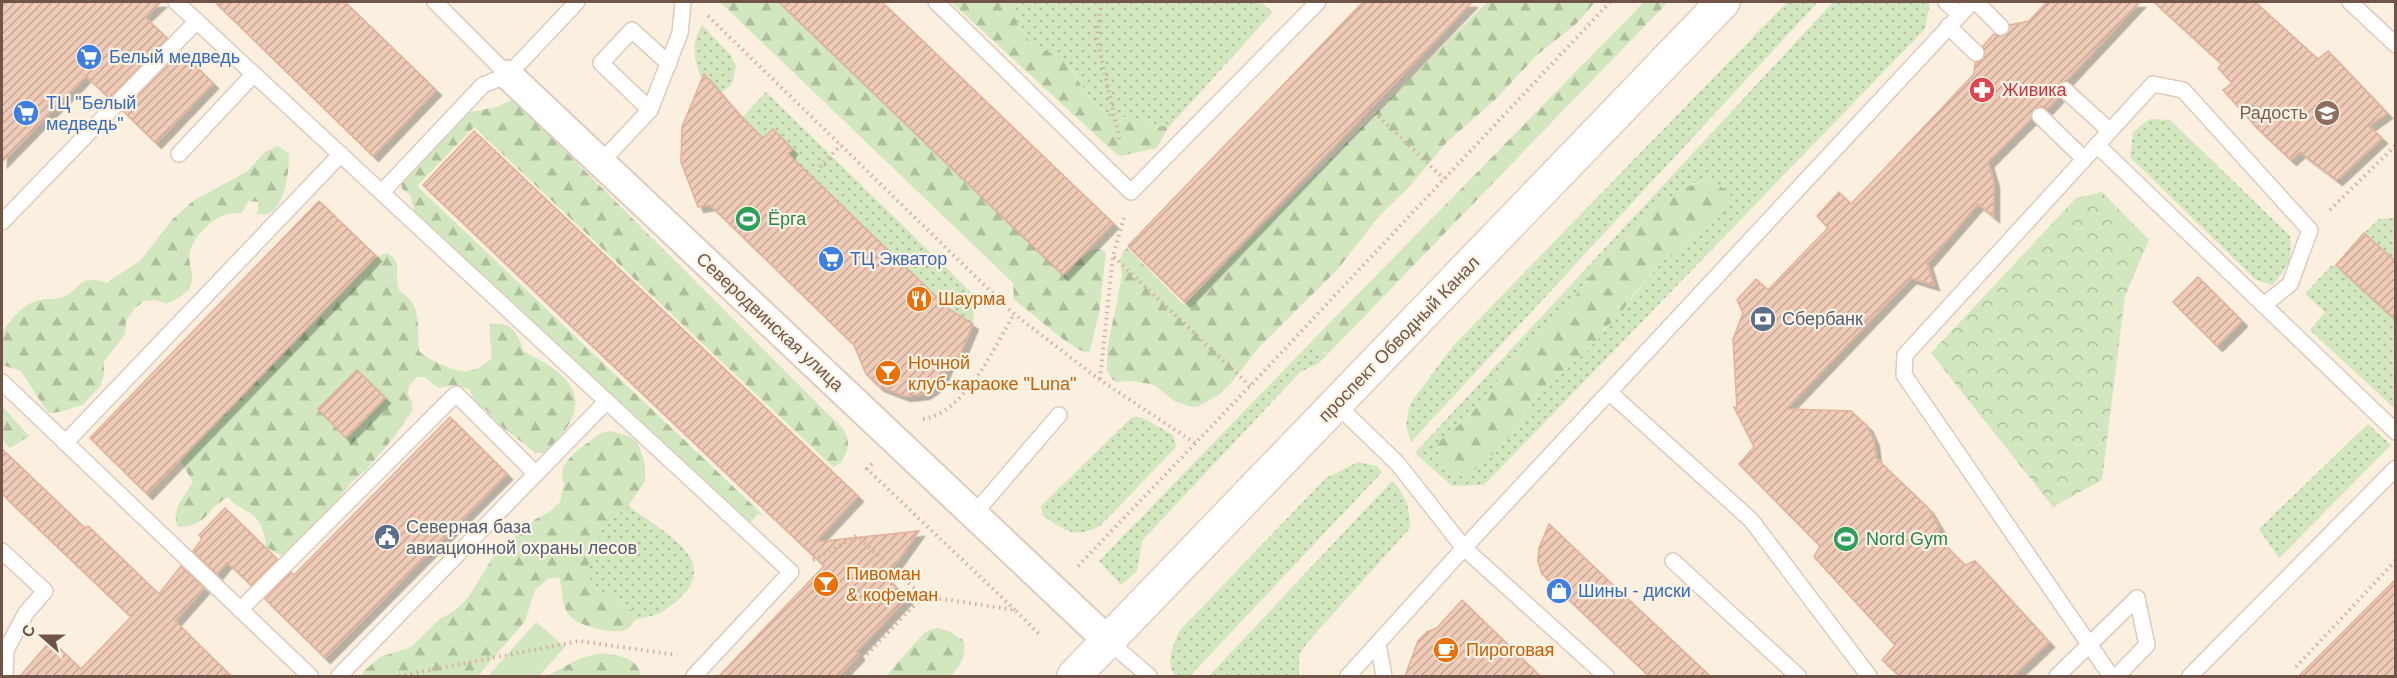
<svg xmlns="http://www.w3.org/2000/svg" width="2397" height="678" viewBox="0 0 2397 678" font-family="Arial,sans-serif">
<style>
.grass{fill:url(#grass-dots);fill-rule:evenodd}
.forest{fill:url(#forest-firs)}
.park{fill:url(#park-crowns)}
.garden{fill:#d2e7bf}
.building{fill:url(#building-hatch);stroke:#e1b199;stroke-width:1.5;filter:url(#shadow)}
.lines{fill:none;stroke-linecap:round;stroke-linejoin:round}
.lane-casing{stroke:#decbbc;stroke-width:18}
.street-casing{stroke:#decbbc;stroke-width:32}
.secondary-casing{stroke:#e5cdbc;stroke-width:36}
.path{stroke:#d4af9c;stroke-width:4;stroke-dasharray:1.5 4.5;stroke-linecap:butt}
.lane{stroke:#fff;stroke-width:15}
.street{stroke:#fff;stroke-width:28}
.secondary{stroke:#fff;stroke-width:33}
.labels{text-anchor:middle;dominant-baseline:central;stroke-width:4.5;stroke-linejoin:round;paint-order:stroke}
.shop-label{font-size:18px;fill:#366cbe;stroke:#fef3e5;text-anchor:start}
.health-label{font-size:18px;fill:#be3a42;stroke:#fef3e5;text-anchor:start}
.education-label{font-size:18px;fill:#785e54;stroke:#fef3e5;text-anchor:end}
.leisure-label{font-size:18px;fill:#27864d;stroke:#fef3e5;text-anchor:start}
.food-label{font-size:18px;fill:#c56008;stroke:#fef3e5;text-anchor:start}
.service-label{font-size:18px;fill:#4e5e75;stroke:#fef3e5;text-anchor:start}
.street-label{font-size:18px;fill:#705448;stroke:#fef3e5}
</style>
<defs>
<pattern id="grass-dots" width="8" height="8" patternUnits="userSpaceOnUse" patternTransform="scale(1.5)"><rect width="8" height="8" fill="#d2e7bf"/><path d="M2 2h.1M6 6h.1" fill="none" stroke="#afbe9d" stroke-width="1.8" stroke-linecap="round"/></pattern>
<pattern id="forest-firs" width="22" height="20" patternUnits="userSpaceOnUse" patternTransform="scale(1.5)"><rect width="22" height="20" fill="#d2e7bf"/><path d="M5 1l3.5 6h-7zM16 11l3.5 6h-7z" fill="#afbe9d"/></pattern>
<pattern id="park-crowns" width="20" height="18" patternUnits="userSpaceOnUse" patternTransform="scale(1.5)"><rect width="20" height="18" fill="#d2e7bf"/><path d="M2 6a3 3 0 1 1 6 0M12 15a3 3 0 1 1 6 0" fill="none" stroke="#afbe9d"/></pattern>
<pattern id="building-hatch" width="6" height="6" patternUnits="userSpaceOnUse" patternTransform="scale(1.5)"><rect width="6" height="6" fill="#efcbb8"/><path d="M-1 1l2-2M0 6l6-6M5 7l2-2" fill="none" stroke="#c6a798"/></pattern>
<filter id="shadow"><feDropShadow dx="5.5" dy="5.5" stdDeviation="0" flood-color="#0004"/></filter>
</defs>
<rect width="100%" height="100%" fill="#fbefdf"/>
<g class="grass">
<path d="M1011,2H1260L1273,12L1168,128L1164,126L1152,127L1139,120L1126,117L1120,119L1095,106L1072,70L1032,45L1018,26Z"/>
<path d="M1787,2H1818L1411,442L1406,425L1410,404L1453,346Z"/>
<path d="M1833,2H1930L1925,29L1484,485L1452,486L1415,453ZM1707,180L1717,183L1723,214L1662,262L1586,352L1542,389L1508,440L1471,473L1463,477L1438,442L1463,422L1486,398L1511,360L1568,306L1593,272L1646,216L1656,206L1695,183Z"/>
<path d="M702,25L730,54L736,67L732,84L720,94L709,81L702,79C694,59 690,45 702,25Z"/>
<path d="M766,92L975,296L973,324L950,310L788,154L791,149L773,129L763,138L742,118Z"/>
<path d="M2150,119L2170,120L2290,236C2293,260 2288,267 2272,285L2256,280L2130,157L2133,132Z"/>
<path d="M2395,218V262L2364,233L2379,219Z"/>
<path d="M2336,265L2387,312L2395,303V409L2310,330L2325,312L2305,294L2331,266Z"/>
<path d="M1313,340L1314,348L1324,354L1329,353L1319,363L1300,372L1142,541L1137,571L1121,585L1099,561Z"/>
<path d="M1132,417L1143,418L1173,435L1176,447L1100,526C1072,539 1067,531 1043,516L1041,506Z"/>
<path d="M2368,424L2391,445L2279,558L2259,529Z"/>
<path d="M1358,462L1377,466L1382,472L1190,676H1175C1165,663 1173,643 1180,630L1326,478Z"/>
<path d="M1392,481C1406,494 1410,509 1410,528L1307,643L1299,655V676H1209Z"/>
<path d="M628,506C670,537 733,565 662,612C654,617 644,616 635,620L632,610L598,590L586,573L600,531Z"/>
</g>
<g class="forest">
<path d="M720,2H779L1063,275C1076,265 1089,242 1106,252L1099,314L1089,353C1072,352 1031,311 1014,300L1013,283Z"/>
<path d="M951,2H1011L1018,26L1032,45L1064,59L1095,106L1120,119L1133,117L1152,127L1164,126L1168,128L1157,148L1120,156L1114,152Z"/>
<path d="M1487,2H1595L1577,23L1537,55L1497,98L1446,143L1410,186L1380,215L1337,270L1260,346L1231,383L1220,394L1199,406L1192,407L1174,401L1157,387L1151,384L1131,381L1117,382L1112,379L1107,371V350L1122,276L1120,260L1123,252L1127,248L1184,305Z"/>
<path d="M1644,2H1668L1329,353L1318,352L1314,348L1313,340Z"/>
<path d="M513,99L844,430C851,444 848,450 841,463L833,467L474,127L417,186L763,515L758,514L750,523H746L736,516L415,213L410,195L402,189L401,179L460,114L497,107Z"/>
<path d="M278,146L289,154C289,171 286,202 271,212C267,215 261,214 257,215L259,202L248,201L242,213C235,213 227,213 220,217C207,223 190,242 189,257C189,264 193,272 192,280C190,293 176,300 166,304L155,300L144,301L134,309L126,321L125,334L104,362V375L100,386L83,405C70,407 61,414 48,413L21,371L2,365V333C9,322 22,305 36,301C44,298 52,300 60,298C81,292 77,272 106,283L140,261L172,220L193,201L246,172L265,152Z"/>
<path d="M1707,180L1717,183L1732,197L1723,214L1662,262L1638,289L1617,318L1604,329L1600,337L1586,352L1542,389L1508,440L1471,473L1463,477C1444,470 1438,462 1438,442L1463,422L1486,398L1511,360L1568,306L1593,272L1646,216L1656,206L1684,188Z"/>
<path d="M387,253C405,263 392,275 400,292C423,303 417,330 419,351C427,359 453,371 464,371C474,372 483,365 491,359C493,347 488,337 490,324C514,322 516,332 524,351C531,357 540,359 548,365C593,393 576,424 544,453H536L502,427L485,409L477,405L469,389L453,385L438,388L425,377H417L409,386L408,394L412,402V411L393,438L367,469L352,482L333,506L288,553L280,555L266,547C265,533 261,519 247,511C239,506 234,505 228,497C205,509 209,526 178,527C170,510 185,496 193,482L179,459L376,257Z"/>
<path d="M2,406L29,436L10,448L2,440Z"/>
<path d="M610,431L629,436L638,443L645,465V481L628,506L600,531L586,573L598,590L632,610L635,620C631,626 628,630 621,631C610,633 580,626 572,618C560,608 564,591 559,578H549L535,590L525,621L478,676H362L364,671L380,657L411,647L441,618L453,612L468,598L501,544L521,534L534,520L552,510L560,502L564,484L562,476L563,466L575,452L601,433Z"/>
<path d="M937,628L949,631L964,641C966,657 961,666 950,676H886L925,632Z"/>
<path d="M601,653C617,655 638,657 641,676H547L581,658Z"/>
</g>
<path class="park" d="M2102,192L2149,240L2125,296L2102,480L2053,507L1931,353L2076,198Z"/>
<path class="garden" d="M536,622L565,647L539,676H488Z"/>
<g class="building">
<path d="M2,2H161L145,17L167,38L109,98L86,76L2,162Z"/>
<path d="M215,2H345L436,90L373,156Z"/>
<path d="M779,2H882L1113,223L1063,275Z"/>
<path d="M1363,2H1472L1185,302L1128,246Z"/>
<path d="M2047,2H2140L2067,80L2057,84L2056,92L2058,97L2047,109L2042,106L2033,109L2031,119L1988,162L1994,182V217L1978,204L1927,263L1934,285L1911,278L1786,409L1851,411L1867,426L1874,441L1876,458L1928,508L1939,527L1937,537L1965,565L1975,561L2049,642L2013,676H1900L1882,660L1895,645L1814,557L1820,546L1739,464L1754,447L1734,407L1737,408L1733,339L1743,313L1737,300L1756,279L1768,290L1828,228L1817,216L1839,192L1851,204L1974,74L1975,63L1983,60L1985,56L1983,46L1994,34L1999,36L2007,34L2010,25L2029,21Z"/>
<path d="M2154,2H2255L2318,59L2328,51L2387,113L2369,126L2382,138L2337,180L2300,152L2291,160L2257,128L2223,90L2232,83L2218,68L2222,64Z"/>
<path d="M181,52L213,83L156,143L123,111Z"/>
<path d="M704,74L742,118L763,138L773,129L792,149L788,154L950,310L973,324L957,362L948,364L941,380L932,389L924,394L905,396L879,386L866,374L854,345L710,205L698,207L681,162L682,127Z"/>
<path d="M474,131L858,496L815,542L919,531L886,577L907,598L856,652L859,655L839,676H719L824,566L423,185Z"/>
<path d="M319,201L376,256L147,494L90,438Z"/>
<path d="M2364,233L2396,262V320L2336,265Z"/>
<path d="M2198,277L2242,321L2217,346L2173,302Z"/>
<path d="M357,370L385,398L346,438L318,409Z"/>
<path d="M450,417L507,474L325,658L265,599L291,572L294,575Z"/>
<path d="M2,449L85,528L88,526L159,594L181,566L204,588L175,621L231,676H20L51,640L81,669L131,617L2,494Z"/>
<path d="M225,508L277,559L251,585L227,562L217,574L193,551L202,539L199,535Z"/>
<path d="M1549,524L1611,583L1710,676H1649L1542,574L1538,562L1539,548Z"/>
<path d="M2396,579V676H2299Z"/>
<path d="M1462,600L1540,676H1405L1418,641L1427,632L1437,628Z"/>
</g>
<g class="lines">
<g class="lane-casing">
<g id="lane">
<path d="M176,2L791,572L694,676"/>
<path d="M435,2L508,75"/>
<path d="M936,2L1131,192L1318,2"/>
<path d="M1946,2L1960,15"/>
<path d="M1976,2L2001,27"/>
<path d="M2350,2L2396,45"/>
<path d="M1948,26L1976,53"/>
<path d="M2065,90L2110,131"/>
<path d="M650,110L601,63L632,30L669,64"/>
<path d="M2040,116L2084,159"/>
<path d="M2097,145L2396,432"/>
<path d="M179,154L254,74"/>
<path d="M601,162L650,110L680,33L683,2"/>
<path d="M382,192L483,85L508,75L577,2"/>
<path d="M2,222L197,21"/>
<path d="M2,382L310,676"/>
<path d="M1609,392L1751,520L1869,676"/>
<path d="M1336,404L1398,464L1464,548L1606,676"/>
<path d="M65,443L341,154"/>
<path d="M974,514L1059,415"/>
<path d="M2,551L45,591L26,613L6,650L5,676"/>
<path d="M1673,561L1798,676"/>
<path d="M240,610L456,394L536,474"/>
<path d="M1108,641L1149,676"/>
<path d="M1378,643L1384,676"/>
<path d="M339,676L607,401"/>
<path d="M1348,676L1464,548L1972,2"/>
<path d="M2057,676L2137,598"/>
<path d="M2111,676L1904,375L1905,355L2153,84L2183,90L2310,230L2290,284L2264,305"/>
<path d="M2117,676L2147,645L2137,598"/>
<path d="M2190,676L2396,468"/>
</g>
</g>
<g class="street-casing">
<path id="street" d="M508,75L1108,641"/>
</g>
<g class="secondary-casing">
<path id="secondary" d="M1074,676L1723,2"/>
</g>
<g class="path">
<path d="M1101,2L1097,39L1120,141"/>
<path d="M708,16L1014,314L1100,380L1195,443"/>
<path d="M1370,108L1444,179"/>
<path d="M820,167L841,145"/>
<path d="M2330,210L2396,145"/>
<path d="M1114,257L1250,386"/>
<path d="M1100,379L1113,256L1124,218"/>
<path d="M923,419C965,413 994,348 1014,314"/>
<path d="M872,464L867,469L1015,610"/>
<path d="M813,560L857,536L923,596L1015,610L1041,636"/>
<path d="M1078,566L1250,386L1610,2"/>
<path d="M2296,667L2396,560"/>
<path d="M399,676L579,641L677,655"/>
<path d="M846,676L923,596"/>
</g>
<use href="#lane" class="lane"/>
<use href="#street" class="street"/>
<use href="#secondary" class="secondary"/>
</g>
<defs>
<g id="supermarket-disc" transform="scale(1.35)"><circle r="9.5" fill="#3f7fe0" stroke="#fef3e5"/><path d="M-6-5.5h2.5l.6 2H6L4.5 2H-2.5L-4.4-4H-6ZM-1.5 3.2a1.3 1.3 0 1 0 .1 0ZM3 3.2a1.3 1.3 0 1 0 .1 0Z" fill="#fff"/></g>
<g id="pharmacy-disc" transform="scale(1.35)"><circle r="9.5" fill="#e0444e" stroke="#fef3e5"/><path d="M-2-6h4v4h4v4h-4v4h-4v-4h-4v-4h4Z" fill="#fff"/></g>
<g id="school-disc" transform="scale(1.35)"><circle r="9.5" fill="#8d6e63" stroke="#fef3e5"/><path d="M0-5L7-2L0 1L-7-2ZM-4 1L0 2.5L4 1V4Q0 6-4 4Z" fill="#fff"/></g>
<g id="stadium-disc" transform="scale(1.35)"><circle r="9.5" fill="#2e9e5b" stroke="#fef3e5"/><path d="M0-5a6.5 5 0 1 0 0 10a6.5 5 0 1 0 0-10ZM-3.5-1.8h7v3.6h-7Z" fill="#fff"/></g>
<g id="restaurant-disc" transform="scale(1.35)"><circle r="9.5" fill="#e8710a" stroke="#fef3e5"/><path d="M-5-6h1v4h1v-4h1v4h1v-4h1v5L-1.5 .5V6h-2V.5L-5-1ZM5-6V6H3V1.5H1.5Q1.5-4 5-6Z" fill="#fff"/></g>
<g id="bank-disc" transform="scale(1.35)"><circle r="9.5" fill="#5c6f8a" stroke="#fef3e5"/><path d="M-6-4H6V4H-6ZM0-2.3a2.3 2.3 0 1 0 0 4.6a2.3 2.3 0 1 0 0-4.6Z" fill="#fff"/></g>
<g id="bar-disc" transform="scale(1.35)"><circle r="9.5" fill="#e8710a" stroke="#fef3e5"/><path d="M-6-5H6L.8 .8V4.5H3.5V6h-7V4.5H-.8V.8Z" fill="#fff"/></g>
<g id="civic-disc" transform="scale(1.35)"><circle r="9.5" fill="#5c6f8a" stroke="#fef3e5"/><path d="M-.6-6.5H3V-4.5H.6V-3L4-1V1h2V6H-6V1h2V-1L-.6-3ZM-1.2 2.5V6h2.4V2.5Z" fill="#fff"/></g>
<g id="shop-disc" transform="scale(1.35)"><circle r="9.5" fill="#3f7fe0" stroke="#fef3e5"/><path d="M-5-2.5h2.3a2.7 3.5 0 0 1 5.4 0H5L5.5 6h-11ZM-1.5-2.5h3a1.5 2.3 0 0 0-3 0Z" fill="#fff"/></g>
<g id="cafe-disc" transform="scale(1.35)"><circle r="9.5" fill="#e8710a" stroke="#fef3e5"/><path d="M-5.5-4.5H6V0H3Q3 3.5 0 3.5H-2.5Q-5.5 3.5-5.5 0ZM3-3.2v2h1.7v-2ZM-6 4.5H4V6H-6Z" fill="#fff"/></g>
</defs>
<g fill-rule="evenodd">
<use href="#supermarket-disc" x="89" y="57"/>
<use href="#pharmacy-disc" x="1982" y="90"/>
<use href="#supermarket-disc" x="26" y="113"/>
<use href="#school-disc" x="2327" y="113"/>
<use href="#stadium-disc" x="748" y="219"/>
<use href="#supermarket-disc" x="831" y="259"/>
<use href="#restaurant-disc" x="919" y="299"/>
<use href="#bank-disc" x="1763" y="319"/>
<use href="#bar-disc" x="888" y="373"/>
<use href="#civic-disc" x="387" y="537"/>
<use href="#stadium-disc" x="1846" y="539"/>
<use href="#bar-disc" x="826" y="584"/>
<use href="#shop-disc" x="1559" y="591"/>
<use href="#cafe-disc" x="1446" y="650"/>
</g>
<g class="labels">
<g class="shop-label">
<text x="109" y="57">Белый медведь</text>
<text x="46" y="103">ТЦ "Белый<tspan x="46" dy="21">медведь"</tspan></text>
<text x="850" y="259">ТЦ Экватор</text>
<text x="1578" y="591">Шины - диски</text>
</g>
<g class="health-label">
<text x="2002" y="90">Живика</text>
</g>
<g class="education-label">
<text x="2308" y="113">Радость</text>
</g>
<g class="leisure-label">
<text x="768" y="219">Ёрга</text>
<text x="1866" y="539">Nord Gym</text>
</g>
<g class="food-label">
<text x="938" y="299">Шаурма</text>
<text x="908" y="363">Ночной<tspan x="908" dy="21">клуб-караоке "Luna"</tspan></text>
<text x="846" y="574">Пивоман<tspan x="846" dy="21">&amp; кофеман</tspan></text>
<text x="1466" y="650">Пироговая</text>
</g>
<g class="service-label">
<text x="1782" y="319">Сбербанк</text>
<text x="406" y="527">Северная база<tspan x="406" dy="21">авиационной охраны лесов</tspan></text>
</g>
<g class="street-label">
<text transform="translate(770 322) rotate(43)">Северодвинская улица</text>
<text transform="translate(1399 339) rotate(-46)">проспект Обводный Канал</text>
</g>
</g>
<rect width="2397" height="678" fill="none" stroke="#705448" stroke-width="6"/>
<g transform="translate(42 636) rotate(291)" stroke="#fef3e5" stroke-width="4.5" paint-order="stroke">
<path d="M0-4.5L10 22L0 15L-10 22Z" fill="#705448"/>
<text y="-9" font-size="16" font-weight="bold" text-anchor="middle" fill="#705448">С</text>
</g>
</svg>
